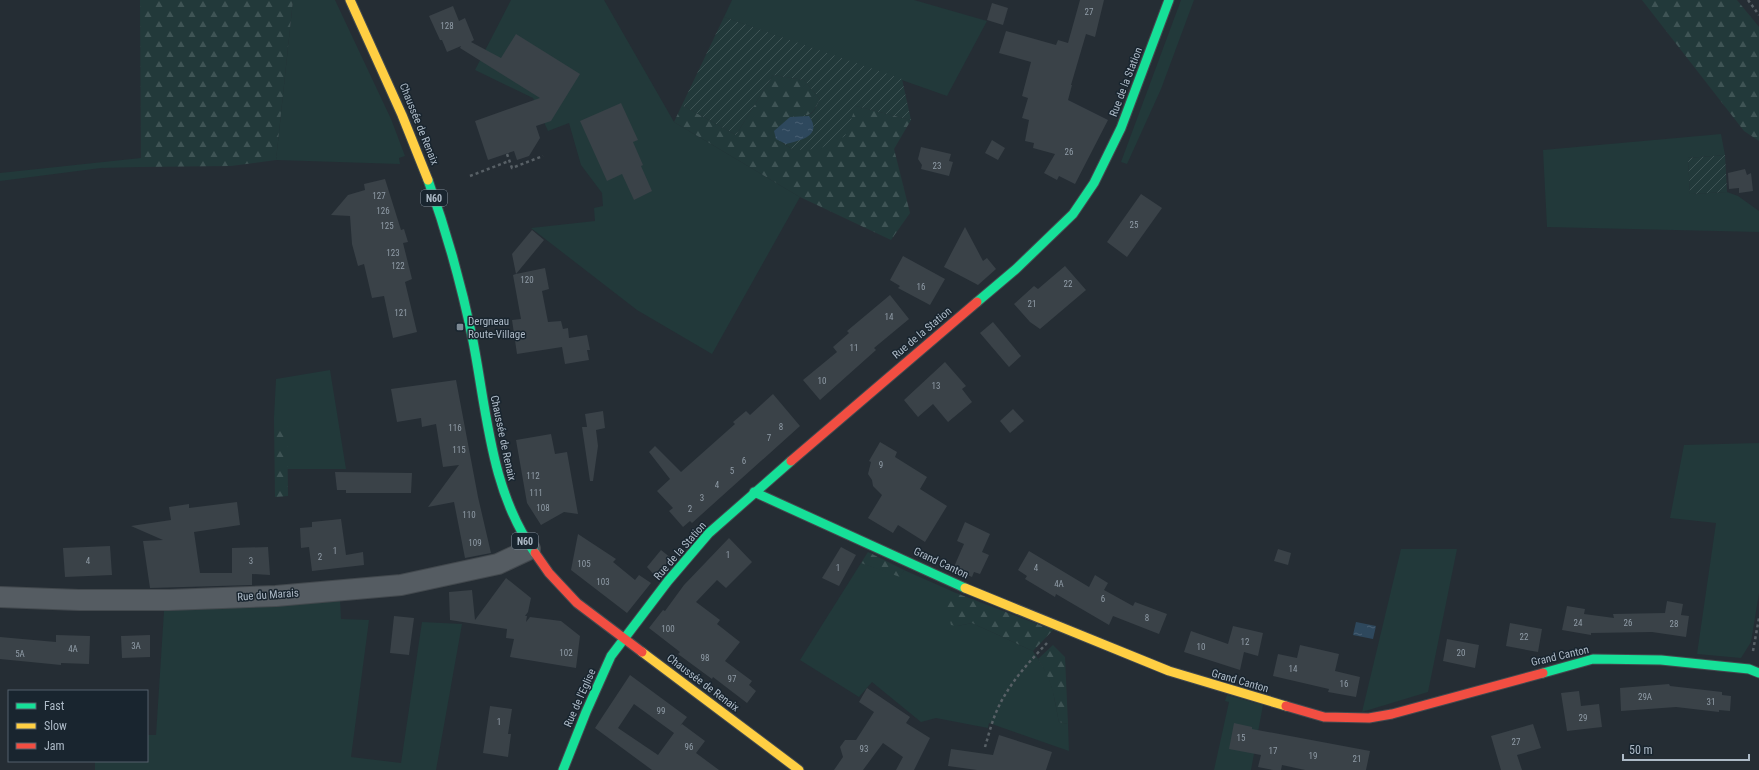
<svg xmlns="http://www.w3.org/2000/svg" width="1759" height="770" viewBox="0 0 1759 770" font-family="'Roboto Condensed',sans-serif">
<style>
.green{fill:#22393a}
.forest{fill:url(#forest-firs)}
.garden{fill:url(#garden-furrows)}
.water{fill:url(#water-ripples)}
.building{fill:#3a4248;fill-rule:evenodd}
.lines{fill:none;stroke-linecap:round;stroke-linejoin:round}
.street-casing{stroke:#43494e;stroke-width:22}
.fast-casing{stroke:#43494e;stroke-width:11}
.slow-casing{stroke:#43494e;stroke-width:11}
.jam-casing{stroke:#43494e;stroke-width:11}
.path{stroke:#586066;stroke-width:2.5;stroke-dasharray:3 3;stroke-linecap:butt}
.street{stroke:#555c62;stroke-width:20}
.fast{stroke:#16e098;stroke-width:9}
.slow{stroke:#ffcf43;stroke-width:9}
.jam{stroke:#f24e42;stroke-width:9}
.poi-dot{fill:#7d8994;stroke:#19252f;stroke-width:1.5}
.labels{text-anchor:middle;dominant-baseline:central;stroke-width:3;stroke-linejoin:round;paint-order:stroke}
.number-label{font-size:9px;fill:#909ca7}
.shield{fill:#19252f;stroke:#818d99;stroke-width:1}
.shield-label{font-size:10px;font-weight:bold;fill:#adbac7}
.street-label{font-size:11px;fill:#adbac7;stroke:#19252f}
.poi-label{font-size:11px;fill:#adbac7;stroke:#19252f;text-anchor:start}
</style>
<defs>
<pattern id="forest-firs" width="22" height="20" patternUnits="userSpaceOnUse"><rect width="22" height="20" fill="#22393a"/><path d="M5 1l3.5 6h-7zM16 11l3.5 6h-7z" fill="#3f5455"/></pattern>
<pattern id="garden-furrows" width="10" height="10" patternUnits="userSpaceOnUse"><rect width="10" height="10" fill="#22393a"/><path d="M-1 1l2-2M0 10L10 0M9 11l2-2" fill="none" stroke="#3f5455"/></pattern>
<pattern id="water-ripples" width="26" height="14" patternUnits="userSpaceOnUse"><rect width="26" height="14" fill="#2e485d"/><path d="M2 4q2-2 4 0t4 0M15 11q2-2 4 0t4 0" fill="none" stroke="#4a6073"/></pattern>
</defs>
<rect width="100%" height="100%" fill="#252d34"/>
<g class="green">
<path d="M293,0H335L391,119L405,156L399,158L400,164L276,160Z"/>
<path d="M511,0H604L674,122L800,197L712,354L637,310L531,228L595,221L594,208L603,206L602,193L581,165L569,123L548,131L533,98L475,70Z"/>
<path d="M732,0H914L987,21L947,96L724,17Z"/>
<path d="M1181,0H1194L1161,89L1127,164L1121,162Z"/>
<path d="M1721,134L1725,155L1688,158L1690,194L1727,192L1738,196L1759,211V232L1547,227L1543,150Z"/>
<path d="M141,158V167L101,168L0,181V173Z"/>
<path d="M330,370L346,469H287V417H274L276,379Z"/>
<path d="M1759,443V593L1751,642L1741,658L1697,654L1716,523L1670,518L1684,445Z"/>
<path d="M1401,549H1457L1428,692L1362,712Z"/>
<path d="M861,563L900,576L904,570L956,593L957,626L972,623L1033,651L1048,675L1053,691L1059,722L1068,724L1069,751L989,723L988,728L936,718L921,722L872,682L859,697L800,660Z"/>
<path d="M340,599L341,619L369,620L351,757L401,763L422,622L462,624L436,770H95V761H147V735H156L164,611Z"/>
<path d="M1227,695L1263,705L1251,770H1214L1229,702L1225,701Z"/>
</g>
<g class="forest">
<path d="M140,0H293L276,160L231,166L141,167Z"/>
<path d="M1642,0H1737L1759,27V141L1744,131Z"/>
<path d="M773,75L804,80L820,99C812,117 809,116 790,117L782,143L794,150L856,106L911,120L894,149L910,213L891,240L800,197L674,122L682,105L736,135Z"/>
<path d="M274,417H287L288,496L275,497Z"/>
<path d="M868,552L904,570L900,577L861,563Z"/>
<path d="M956,593L1053,630L1033,651L972,623L957,626L951,625L944,600Z"/>
<path d="M1053,645L1065,657L1068,724L1059,722C1054,696 1053,682 1038,659Z"/>
</g>
<g class="garden">
<path d="M724,17L902,79L911,120L856,106L845,136L819,149L794,150L776,139L774,131C779,127 786,119 791,117C810,112 810,122 820,99L804,80L773,75L736,135L682,105Z"/>
<path d="M1725,155L1727,192L1690,194L1688,158Z"/>
</g>
<g class="water">
<path d="M809,116C823,136 801,140 786,144L776,139L774,131L790,117Z"/>
<path d="M1356,622L1376,626L1373,639L1353,635Z"/>
</g>
<g class="building">
<path d="M1080,0H1104L1095,37L1086,34L1071,85H1072L1068,100L1108,120L1075,184L1059,176L1057,180L1044,173L1055,154L1033,148L1034,143L1025,141L1029,120L1022,118L1028,98L1022,96L1031,62L999,53L1006,31L1056,45L1058,40L1068,43Z"/>
<path d="M992,3L1008,8L1003,25L987,20Z"/>
<path d="M453,6L459,21L465,18L474,40L471,42L501,58L516,34L580,74L551,121L536,126L540,138L529,156L517,160L514,151L488,160L475,121L540,98L460,48L461,46L447,52L442,40H440L429,16Z"/>
<path d="M621,103L638,140L633,142L643,165L641,166L652,191L634,200L622,174L607,181L580,121Z"/>
<path d="M992,140L1005,148L998,160L985,153Z"/>
<path d="M921,147L951,154L949,161L953,162L949,176L921,169L922,165L918,159Z"/>
<path d="M1745,169L1747,175L1751,173L1753,191L1739,193V188L1729,189L1728,173Z"/>
<path d="M385,179L401,230L404,229L408,242L403,243L412,279L405,282L417,332L393,338L384,296L372,298L364,264L358,266L352,244L350,216L331,215L348,195L365,190L364,184Z"/>
<path d="M1141,194L1162,208L1127,257L1107,242Z"/>
<path d="M965,227L983,261L987,258L996,269L978,285L944,267Z"/>
<path d="M532,230L544,240L516,274L545,268L549,289L542,291L548,322L561,321L563,329L568,328L569,338L587,335L590,350H587L589,360L565,364L562,347L517,354L512,320L521,319L513,275L516,274L512,254Z"/>
<path d="M903,256L945,279L930,305L898,288L900,286L890,280Z"/>
<path d="M1065,266L1086,290L1040,329L1030,322L1014,304L1034,286L1038,289Z"/>
<path d="M890,295L909,319L874,348L876,350L820,400L803,380L837,352L833,347L849,333L847,331Z"/>
<path d="M993,322L1021,356L1009,367L980,333Z"/>
<path d="M945,362L966,386L962,389L972,402L948,422L933,404L918,417L904,400Z"/>
<path d="M456,380L478,497L491,553L465,558L454,502L428,507L459,465L443,467L436,424L422,427L421,418L397,422L391,389Z"/>
<path d="M773,394L800,426L692,523L690,521L683,527L669,511L673,508L657,491L670,479L649,452L655,446L681,472L735,424L733,422L746,411L750,415Z"/>
<path d="M1013,409L1024,421L1010,433L1000,421Z"/>
<path d="M603,411L605,428L596,430L598,446L593,481H590L582,427H587L585,414Z"/>
<path d="M551,434L555,454L567,452L578,514L564,512L541,525L527,503L516,440Z"/>
<path d="M880,442L897,452L895,457L927,477L920,489L947,506L925,542L898,525L893,533L868,518L882,495L873,486L872,480L868,474L871,462L869,461Z"/>
<path d="M335,472L412,473L411,493H346V490H337Z"/>
<path d="M237,502L240,525L194,532L200,573H232V548L268,547L270,575L252,574V585L150,588L143,541L163,540L131,526L171,520L169,507L189,504V508Z"/>
<path d="M341,519L346,555L363,552L364,565L312,571L309,547L301,548L300,528L312,527V522Z"/>
<path d="M965,522L990,534L982,552L989,555L980,574L974,572L972,577L953,569L964,544L957,541Z"/>
<path d="M578,534L616,559L613,562L635,580L639,575L651,583L627,613L571,570Z"/>
<path d="M729,538L752,562L726,588L717,580L696,602L720,620L717,624L740,642L725,661L752,681L749,685L756,691L747,703L713,677L712,679L678,654L680,652L649,628L663,610L665,611L684,585Z"/>
<path d="M110,546L112,575L65,577L63,548Z"/>
<path d="M841,547L856,555L839,586L822,578Z"/>
<path d="M1278,549L1291,553L1288,565L1274,561Z"/>
<path d="M661,550L671,558L656,577L647,567Z"/>
<path d="M1029,551L1089,587L1095,575L1108,583L1104,590L1133,606L1135,602L1167,614L1159,634L1113,616L1109,625L1056,594L1055,597L1025,579L1027,576L1018,570Z"/>
<path d="M506,578L531,598L528,612L525,616H527L526,622L530,617L561,621L580,636L576,668L510,657L514,639L506,638L507,629L450,620L449,592L472,590L475,620Z"/>
<path d="M1667,601L1683,604L1681,615L1689,616L1686,637L1652,632L1591,633V635L1562,630L1567,606L1585,609L1584,614L1614,618L1613,614L1665,613Z"/>
<path d="M394,616L414,618L409,655L390,653Z"/>
<path d="M1510,623L1542,629L1538,652L1506,646Z"/>
<path d="M1233,626L1263,633L1258,656L1244,652L1240,670L1184,652L1191,631L1228,644Z"/>
<path d="M56,635L90,636L89,664L61,663V665L0,659V637L56,642Z"/>
<path d="M150,635V657L122,658L121,636Z"/>
<path d="M1447,639L1479,645L1475,668L1443,661Z"/>
<path d="M1300,645L1339,654L1335,671L1360,677L1356,697L1328,692L1329,689L1273,676L1278,654L1297,658Z"/>
<path d="M630,675L687,717L680,726L682,724L705,741L696,753L719,770H652L595,728ZM634,704L674,733L658,755L618,728Z"/>
<path d="M1669,684L1670,686L1722,692V695L1731,696L1730,711L1719,710V712L1676,707L1621,711L1620,688Z"/>
<path d="M867,688L910,717L906,723L930,738L914,770H896L903,757L883,743L863,770H834L843,757L840,747L845,740H856L874,712L859,702Z"/>
<path d="M1579,691L1581,706L1599,704L1602,727L1567,731L1561,693Z"/>
<path d="M490,706L512,709L508,734H511L508,757L483,753Z"/>
<path d="M1234,723L1252,727V729L1370,751L1366,770H1305L1282,765L1281,770H1273L1258,767L1261,755L1229,749Z"/>
<path d="M1533,724L1541,748L1517,755L1522,770H1501L1491,736Z"/>
<path d="M999,735L1052,752L1046,770H977L948,766L951,749L993,755Z"/>
</g>
<g class="lines">
<g class="street-casing">
<path id="street" d="M0,597L79,600H169L276,596L401,585L498,564L530,549"/>
</g>
<g class="fast-casing">
<g id="fast">
<path d="M428,180C447,233 462,287 473,341C487,413 491,492 535,553"/>
<path d="M977,302L1016,269L1073,214L1094,183L1121,128L1169,0"/>
<path d="M754,492L965,588"/>
<path d="M1543,673L1593,659L1661,660L1749,669L1759,673"/>
<path d="M563,770L586,712L611,656L668,581L709,533L791,461"/>
</g>
</g>
<g class="slow-casing">
<g id="slow">
<path d="M350,0L402,115L428,180"/>
<path d="M965,588L1169,671L1286,706"/>
<path d="M642,652L799,770"/>
</g>
</g>
<g class="jam-casing">
<g id="jam">
<path d="M791,461L977,302"/>
<path d="M535,553L549,573L577,603L642,652"/>
<path d="M1286,706L1324,717L1369,718L1392,714L1543,673"/>
</g>
</g>
<g class="path">
<path d="M1748,0L1759,15"/>
<path d="M507,154L512,168L543,156"/>
<path d="M470,176L509,161"/>
<path d="M1753,651L1759,618"/>
<path d="M985,747C988,737 991,725 995,715C1006,687 1027,664 1047,643"/>
</g>
<use href="#street" class="street"/>
<use href="#fast" class="fast"/>
<use href="#slow" class="slow"/>
<use href="#jam" class="jam"/>
</g>
<rect class="poi-dot" x="456" y="323" width="8" height="8" rx="2"/>
<g class="labels">
<g class="number-label">
<text x="1089" y="12">27</text>
<text x="447" y="26">128</text>
<text x="1069" y="152">26</text>
<text x="937" y="166">23</text>
<text x="379" y="196">127</text>
<text x="383" y="211">126</text>
<text x="1134" y="225">25</text>
<text x="387" y="226">125</text>
<text x="393" y="253">123</text>
<text x="398" y="266">122</text>
<text x="527" y="280">120</text>
<text x="1068" y="284">22</text>
<text x="921" y="287">16</text>
<text x="1032" y="304">21</text>
<text x="401" y="313">121</text>
<text x="889" y="317">14</text>
<text x="854" y="348">11</text>
<text x="822" y="381">10</text>
<text x="936" y="386">13</text>
<text x="781" y="427">8</text>
<text x="455" y="428">116</text>
<text x="769" y="438">7</text>
<text x="459" y="450">115</text>
<text x="744" y="461">6</text>
<text x="881" y="465">9</text>
<text x="732" y="471">5</text>
<text x="533" y="476">112</text>
<text x="717" y="485">4</text>
<text x="536" y="493">111</text>
<text x="702" y="498">3</text>
<text x="543" y="508">108</text>
<text x="690" y="509">2</text>
<text x="469" y="515">110</text>
<text x="475" y="543">109</text>
<text x="335" y="551">1</text>
<text x="728" y="555">1</text>
<text x="320" y="557">2</text>
<text x="88" y="561">4</text>
<text x="251" y="561">3</text>
<text x="584" y="564">105</text>
<text x="838" y="568">1</text>
<text x="1036" y="568">4</text>
<text x="603" y="582">103</text>
<text x="1059" y="584">4A</text>
<text x="1103" y="599">6</text>
<text x="1147" y="618">8</text>
<text x="1578" y="623">24</text>
<text x="1628" y="623">26</text>
<text x="1674" y="624">28</text>
<text x="668" y="629">100</text>
<text x="1524" y="637">22</text>
<text x="1245" y="642">12</text>
<text x="136" y="646">3A</text>
<text x="1201" y="647">10</text>
<text x="73" y="649">4A</text>
<text x="566" y="653">102</text>
<text x="1461" y="653">20</text>
<text x="20" y="654">5A</text>
<text x="705" y="658">98</text>
<text x="1293" y="669">14</text>
<text x="732" y="679">97</text>
<text x="1344" y="684">16</text>
<text x="1645" y="697">29A</text>
<text x="1711" y="702">31</text>
<text x="661" y="711">99</text>
<text x="1583" y="718">29</text>
<text x="499" y="722">1</text>
<text x="1241" y="738">15</text>
<text x="1516" y="742">27</text>
<text x="689" y="747">96</text>
<text x="864" y="749">93</text>
<text x="1273" y="751">17</text>
<text x="1313" y="756">19</text>
<text x="1357" y="759">21</text>
</g>
<g class="shield">
<rect x="421" y="190" width="26" height="16" rx="3"/>
<rect x="512" y="533" width="26" height="16" rx="3"/>
</g>
<g class="shield-label">
<text x="434" y="198">N60</text>
<text x="525" y="541">N60</text>
</g>
<g class="street-label">
<text transform="translate(1126 82) rotate(-69)">Rue de la Station</text>
<text transform="translate(419 124) rotate(68)">Chaussée de Renaix</text>
<text transform="translate(922 333) rotate(-40)">Rue de la Station</text>
<text transform="translate(503 438) rotate(78)">Chaussée de Renaix</text>
<text transform="translate(680 551) rotate(-49)">Rue de la Station</text>
<text transform="translate(941 563) rotate(25)">Grand Canton</text>
<text transform="translate(268 595) rotate(-4)">Rue du Marais</text>
<text transform="translate(1560 656) rotate(-13)">Grand Canton</text>
<text transform="translate(1240 681) rotate(16)">Grand Canton</text>
<text transform="translate(703 683) rotate(37)">Chaussée de Renaix</text>
<text transform="translate(580 698) rotate(-66)">Rue de l'Eglise</text>
</g>
<g class="poi-label">
<text x="468" y="321">Dergneau<tspan x="468" dy="13">Route-Village</tspan></text>
</g>
</g>
<rect x="8" y="690" width="140" height="72" fill="#19252f" stroke="#54616c"/>
<rect x="16" y="703" width="20" height="6" fill="#16e098" stroke="#54616c"/>
<text x="44" y="710" font-size="12" fill="#adbac7">Fast</text>
<rect x="16" y="723" width="20" height="6" fill="#ffcf43" stroke="#54616c"/>
<text x="44" y="730" font-size="12" fill="#adbac7">Slow</text>
<rect x="16" y="743" width="20" height="6" fill="#f24e42" stroke="#54616c"/>
<text x="44" y="750" font-size="12" fill="#adbac7">Jam</text>
<path d="M1623 754v6h126v-6" fill="none" stroke="#adbac7" stroke-width="2"/>
<text x="1629" y="754" font-size="12" fill="#adbac7" stroke="#19252f" stroke-width="3" paint-order="stroke">50 m</text>
</svg>
